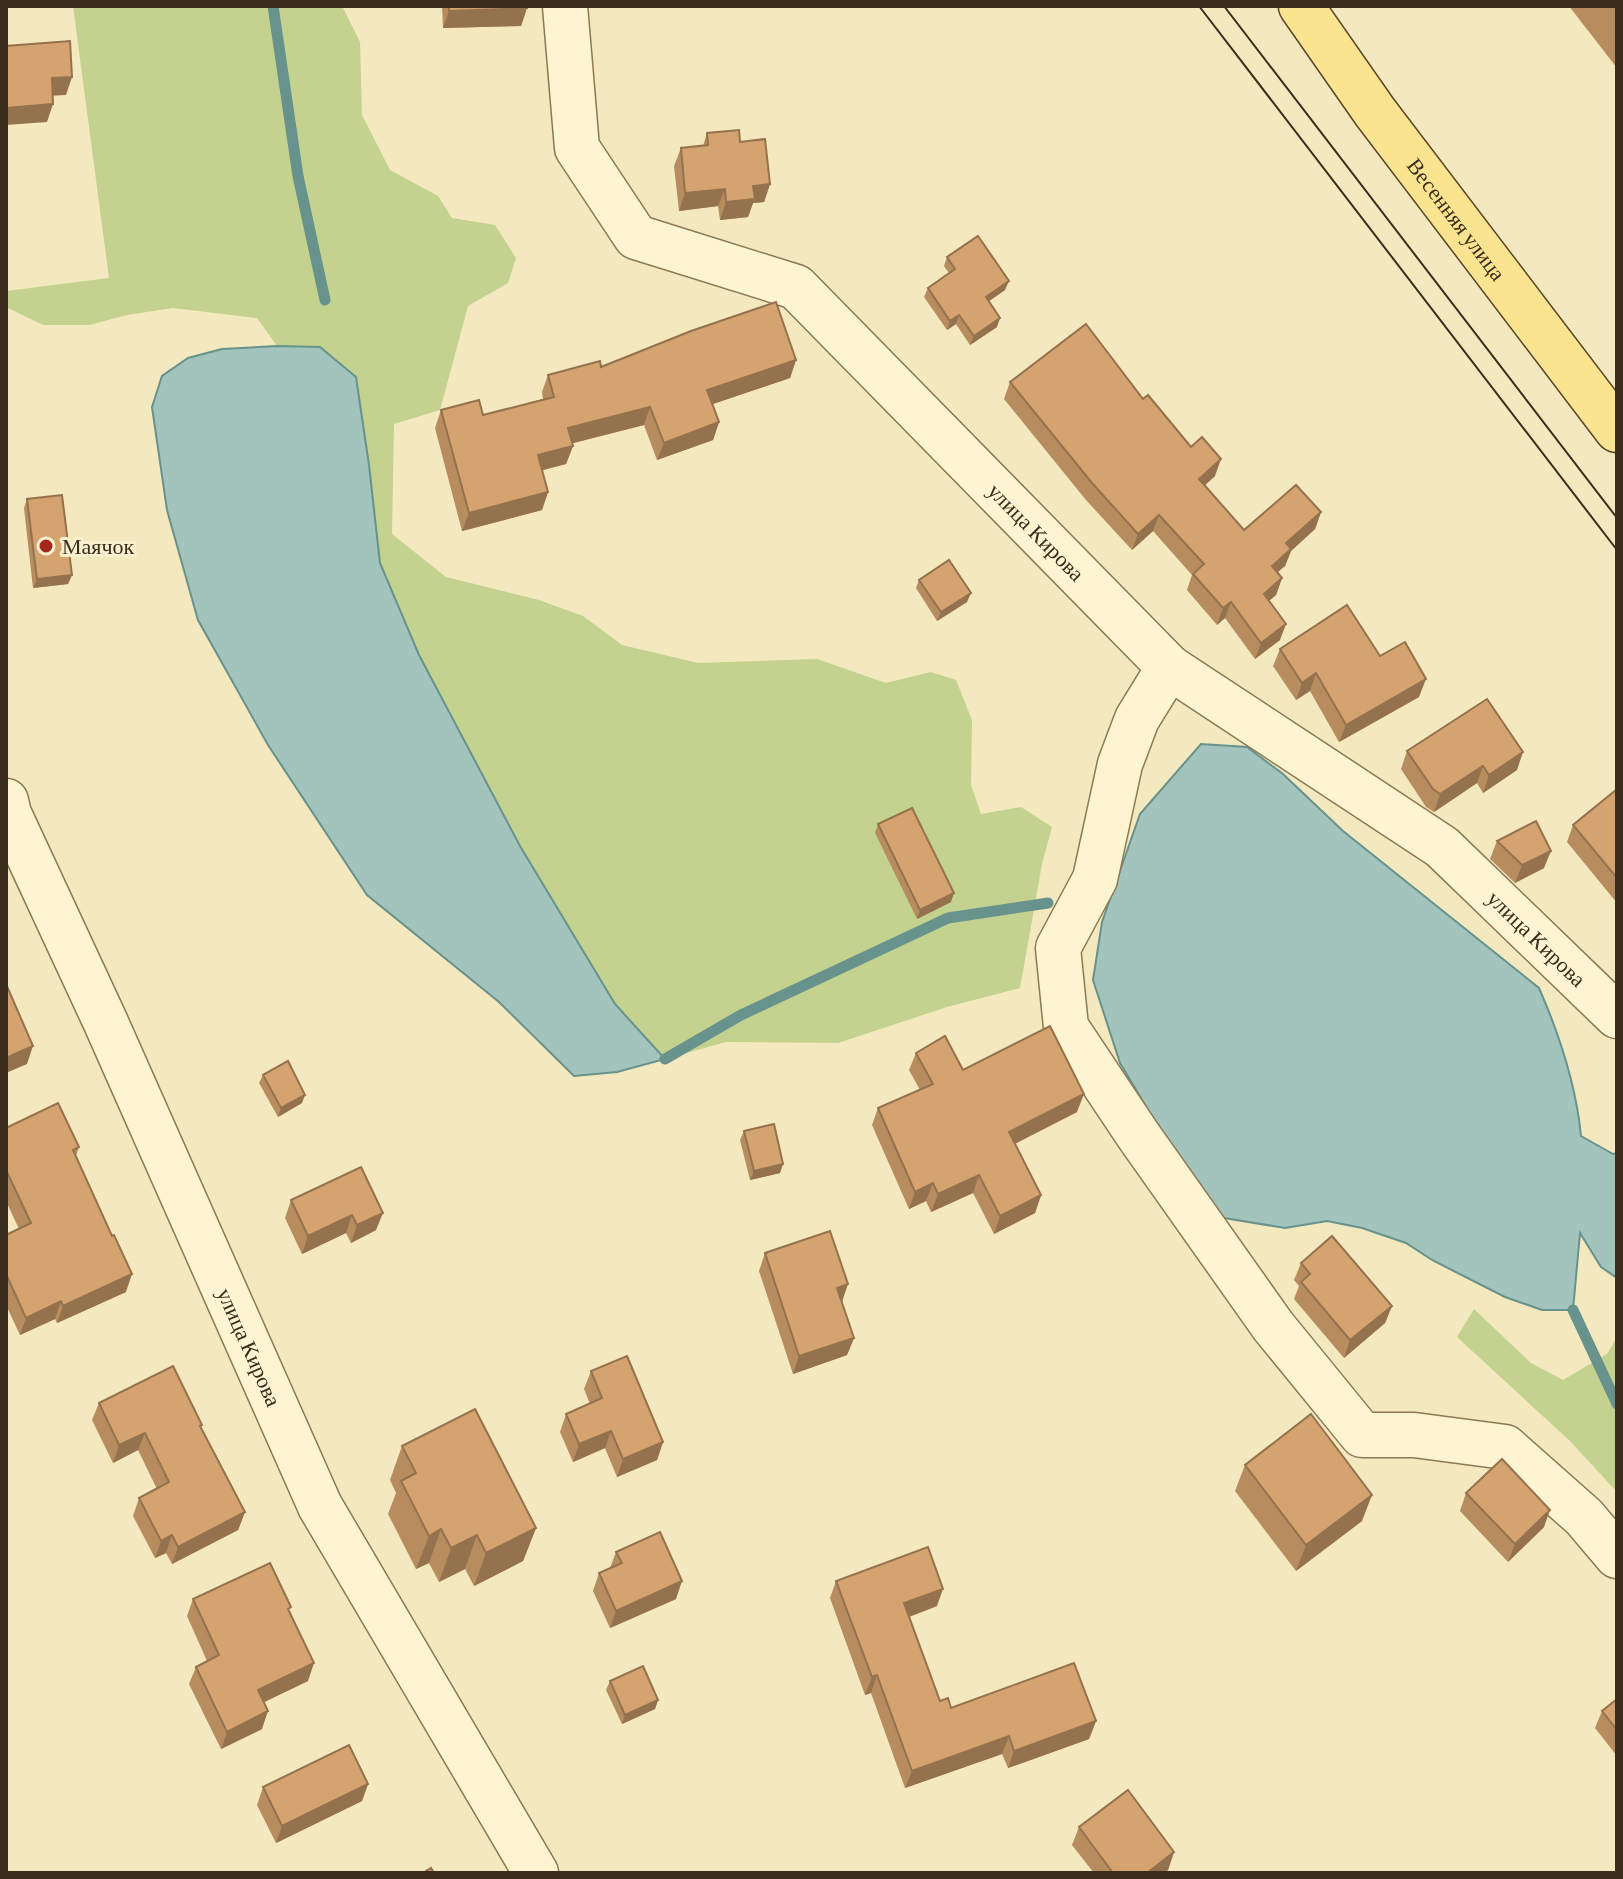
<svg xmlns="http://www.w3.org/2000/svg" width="1623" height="1879" viewBox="0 0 1623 1879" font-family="'Crimson Pro',serif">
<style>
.green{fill:#c4d290}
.water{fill:#a2c4bd;stroke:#68928c;stroke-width:2}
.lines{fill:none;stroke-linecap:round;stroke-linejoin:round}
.stream{stroke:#68928c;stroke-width:11}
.minor-casing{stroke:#8d7854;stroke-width:47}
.major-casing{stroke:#5a4529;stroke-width:47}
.minor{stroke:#fdf4d2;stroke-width:44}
.major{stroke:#fbe490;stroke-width:44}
.tram{stroke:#3b2d1b;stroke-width:2}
.wall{fill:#b78c5f}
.shaded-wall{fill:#95724e}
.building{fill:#d5a36f;stroke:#95724e;stroke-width:2}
.poi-dot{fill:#a3291d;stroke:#f9f1ce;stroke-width:3}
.labels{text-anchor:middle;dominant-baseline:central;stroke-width:6;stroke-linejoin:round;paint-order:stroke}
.street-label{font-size:22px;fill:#3b2d1b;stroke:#f9f1ce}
.poi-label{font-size:22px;fill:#3b2d1b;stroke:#f9f1ce;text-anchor:start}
</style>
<rect width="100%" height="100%" fill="#f3e8be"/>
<g class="green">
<path d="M73,6H342L360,42L362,115L390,170L438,196L452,218L495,225L516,258L508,283L468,306L440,410L394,424L392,534L446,577L539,600L583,616L622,645L698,663L817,659L886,683L931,672L956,680L972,720L971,785L981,814L1021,807L1052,827L1042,864L1020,988L947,1007L838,1043L726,1042L665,1059L615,1004L520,846L419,655L380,563L369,465L320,347L277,346L257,318L173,308L127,315L89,325H43L6,307V291L109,278Z"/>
<path d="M1474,1309L1531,1363L1563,1380L1607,1354L1617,1337V1492L1570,1441L1457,1337Z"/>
</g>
<g class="water">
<path d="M277,346L320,347L356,377L369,465L380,563L419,655L520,846L615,1004L665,1059L617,1072L574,1076L499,1002L367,895L268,745L198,620L167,510L152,407L162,376L188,358L222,349Z"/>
<path d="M1201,744L1247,747L1283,774L1343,831L1539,988C1560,1036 1576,1084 1581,1136L1613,1154L1617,1153V1278L1601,1267L1580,1233L1573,1310H1542L1505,1297L1432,1260L1406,1243L1362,1228L1327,1221L1285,1228L1224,1218L1194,1187L1120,1063L1093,980L1102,922L1140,814Z"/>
</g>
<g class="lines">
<g class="stream">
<path d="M273,6L298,176L325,300"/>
<path d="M665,1059L741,1015L948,918L1048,903"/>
<path d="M1573,1310L1617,1404"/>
</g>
<g class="minor-casing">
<g id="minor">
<path id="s1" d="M565,6L577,148L636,237L796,287L1169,667L1442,847L1617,1016"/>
<path d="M1169,667L1137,719L1120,764L1095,879L1058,948L1066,1027L1138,1135L1273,1326L1362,1435H1414L1505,1447L1584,1517L1617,1556"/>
<path id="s2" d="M6,801L9,814L106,1023L320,1506L536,1873"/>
</g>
</g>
<g class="major-casing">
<g id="major">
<path id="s3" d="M1301,6L1375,112L1617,430"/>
</g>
</g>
<use href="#minor" class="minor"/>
<use href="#major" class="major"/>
<g class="tram">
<path d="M1199,6L1617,550"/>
<path d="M1224,6L1617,518"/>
</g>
</g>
<g class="wall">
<path d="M442,6H527V8L521,26L443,28Z"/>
<path d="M1569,6H1617V68Z"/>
<path d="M707,133L740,142L770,184L764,202L753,203L748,217L720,220L718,206L679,211L674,166L681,148L703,146Z"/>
<path d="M947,257L1005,290L989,301L997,327L970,345L956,324L947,330L924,297L928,288L949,273L944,266Z"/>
<path d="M796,360L790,378L713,404L719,422L713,440L657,460L644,425L572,443L573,446L566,464L542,470L548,492L542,510L462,531L435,428L441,410L483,415L543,399L542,392L548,375L601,367Z"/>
<path d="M1010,382L1143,399L1215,476L1205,485L1244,530L1321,512L1315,529L1291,551L1285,566L1277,572L1282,578L1276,595L1269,601L1280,640L1255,659L1225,618L1217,625L1187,590L1192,575L1153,531L1132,550L1086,500L1004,399Z"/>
<path d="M27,499L72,575L68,584L33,588L24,508Z"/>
<path d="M919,580L967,602L937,621L916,588Z"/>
<path d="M1280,649L1380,656L1419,697L1339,742L1310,691L1296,700L1273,666Z"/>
<path d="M1407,751L1517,770L1483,793L1477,783L1434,812L1426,807L1401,769Z"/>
<path d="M1617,789V903L1567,842L1573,825Z"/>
<path d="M878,824L951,902L917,919L875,833Z"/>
<path d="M1497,841L1544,868L1515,883L1490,859Z"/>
<path d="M916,1053L1077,1112L1015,1144L1041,1195L1035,1213L994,1234L973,1193L931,1212L926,1201L909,1209L872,1125L878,1108L920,1090L909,1070Z"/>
<path d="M263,1075L302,1103L278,1117L259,1083Z"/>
<path d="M6,1128L79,1147L76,1156L126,1292L57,1323L55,1319L20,1335L6,1305V1235L19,1229L6,1201Z"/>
<path d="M744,1131L783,1164L780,1173L750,1180L740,1140Z"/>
<path d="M361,1167L376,1230L351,1243L346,1233L302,1254L285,1218L291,1200Z"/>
<path d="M765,1253L842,1302L854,1338L847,1355L793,1374L759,1271Z"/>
<path d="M1301,1263L1392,1306L1385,1323L1344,1358L1294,1299L1299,1286L1294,1280Z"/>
<path d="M591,1371L663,1442L657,1460L617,1477L605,1448L573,1462L560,1432L566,1414L590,1404L584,1389Z"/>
<path d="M99,1403L201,1428L245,1512L238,1530L172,1564L166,1553L155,1558L133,1516L139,1498L157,1489L138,1450L113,1463L92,1420Z"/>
<path d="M402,1446L536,1528L523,1561L474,1586L465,1569L439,1582L429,1563L416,1569L388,1514L396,1493L390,1480Z"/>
<path d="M1245,1465L1362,1521L1296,1571L1235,1491Z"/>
<path d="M1466,1493L1544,1527L1508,1562L1460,1511Z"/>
<path d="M616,1552L676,1599L610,1628L593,1591L599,1573L610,1568Z"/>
<path d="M836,1581L937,1606L909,1617L940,1701L951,1708L1096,1721L1089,1739L1008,1768L1002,1754L905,1788L871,1693L865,1695L830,1598Z"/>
<path d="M193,1599L289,1612L308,1681L264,1702L262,1729L221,1749L189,1684L196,1667L207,1661L187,1616Z"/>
<path d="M610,1681L658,1700L655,1709L622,1724L606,1690Z"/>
<path d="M1617,1699V1756L1595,1728L1602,1711Z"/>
<path d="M368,1784L362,1801L276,1843L257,1805L263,1787Z"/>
<path d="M1079,1827L1174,1852L1168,1870L1164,1873H1094L1072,1845Z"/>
</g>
<g class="shaded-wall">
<path d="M527,8L521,26L443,28L449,11Z"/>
<path d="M72,77L66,95L45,96L52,78Z"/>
<path d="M53,104L47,122L6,125V108Z"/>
<path d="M770,184L764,202L753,203L748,217L720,220L726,202L753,186Z"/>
<path d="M725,189L718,206L679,211L685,193Z"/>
<path d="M1009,281L1005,290L982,306L986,297Z"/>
<path d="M959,315L956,324L947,330L950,321Z"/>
<path d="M1000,318L997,327L970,345L974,336Z"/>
<path d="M796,360L790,378L701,408L707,390Z"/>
<path d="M650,407L644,425L562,446L568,428Z"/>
<path d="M719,422L713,440L657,460L664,443Z"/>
<path d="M573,446L566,464L532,473L538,455Z"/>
<path d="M1221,459L1215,476L1193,496L1199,479Z"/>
<path d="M548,492L542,510L462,531L469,513Z"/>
<path d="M1321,512L1315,529L1291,551L1285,566L1266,582L1272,566L1286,543Z"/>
<path d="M1159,515L1153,531L1132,550L1138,534Z"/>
<path d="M72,575L68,584L33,588L37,579Z"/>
<path d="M1282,578L1276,595L1258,610L1264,594Z"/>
<path d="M971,593L967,602L937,621L941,612Z"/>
<path d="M1231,602L1225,618L1217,625L1223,608Z"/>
<path d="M1286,624L1280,640L1255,659L1261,643Z"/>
<path d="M1316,673L1310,691L1296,700L1302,683Z"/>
<path d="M1426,679L1419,697L1339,742L1346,725Z"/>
<path d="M1523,752L1517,770L1483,793L1489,775Z"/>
<path d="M1483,766L1477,783L1434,812L1440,794Z"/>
<path d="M1551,851L1544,868L1515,883L1522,865Z"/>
<path d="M954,893L951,902L917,919L920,910Z"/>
<path d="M33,1046L27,1064L6,1073V1058Z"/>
<path d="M1084,1094L1077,1112L1002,1150L1009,1132Z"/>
<path d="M305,1095L302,1103L278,1117L281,1108Z"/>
<path d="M783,1164L780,1173L750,1180L754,1171Z"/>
<path d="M979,1175L973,1193L931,1212L938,1194Z"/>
<path d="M933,1183L926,1201L909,1209L915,1192Z"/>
<path d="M1041,1195L1035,1213L994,1234L1000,1216Z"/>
<path d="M383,1213L376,1230L351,1243L357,1225Z"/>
<path d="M352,1215L346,1233L302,1254L308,1236Z"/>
<path d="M132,1274L126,1292L57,1323L63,1306Z"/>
<path d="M848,1284L842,1302L837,1288Z"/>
<path d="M61,1301L55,1319L20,1335L26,1318Z"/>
<path d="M1392,1306L1385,1323L1344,1358L1350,1340Z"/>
<path d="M854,1338L847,1355L793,1374L799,1356Z"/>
<path d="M611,1431L605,1448L573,1462L579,1444Z"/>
<path d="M145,1433L138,1450L113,1463L119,1445Z"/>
<path d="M663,1442L657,1460L617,1477L623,1459Z"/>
<path d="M1372,1495L1362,1521L1296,1571L1306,1545Z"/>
<path d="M1550,1510L1544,1527L1508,1562L1515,1544Z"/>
<path d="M245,1512L238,1530L172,1564L178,1547Z"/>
<path d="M536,1528L523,1561L474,1586L486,1553Z"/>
<path d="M441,1529L429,1563L416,1569L429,1536Z"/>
<path d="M172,1535L166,1553L155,1558L161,1541Z"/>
<path d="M477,1535L465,1569L439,1582L451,1548Z"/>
<path d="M682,1581L676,1599L610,1628L616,1611Z"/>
<path d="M943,1589L937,1606L898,1621L904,1603Z"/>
<path d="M314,1663L308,1681L252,1708L258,1690Z"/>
<path d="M877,1675L871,1693L865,1695L872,1677Z"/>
<path d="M658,1700L655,1709L622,1724L625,1715Z"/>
<path d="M268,1711L262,1729L221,1749L227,1732Z"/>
<path d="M1096,1721L1089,1739L1008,1768L1014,1751Z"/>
<path d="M1009,1736L1002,1754L905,1788L912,1771Z"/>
<path d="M368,1784L362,1801L276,1843L282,1826Z"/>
<path d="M1174,1852L1168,1870L1164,1873H1147Z"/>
</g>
<g class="building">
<path d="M449,6H527V8L449,11Z"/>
<path d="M70,41L72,77L52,78L53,104L6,108V46Z"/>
<path d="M739,130L740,142L765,139L770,184L753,186L755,199L726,202L725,189L685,193L681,148L708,145L707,133Z"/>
<path d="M978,236L1009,281L986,297L1000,318L974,336L959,315L950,321L928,288L955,269L947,257Z"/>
<path d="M776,302L796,360L707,390L719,422L664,443L650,407L568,428L573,446L538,455L548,492L469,513L441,410L479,400L483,415L554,397L548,375L600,361L601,367L691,331Z"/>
<path d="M1086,324L1143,399L1148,395L1191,447L1202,437L1221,459L1199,479L1244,530L1296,485L1321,512L1286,543L1291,549L1272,566L1282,578L1264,594L1286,624L1261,643L1231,602L1223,608L1193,574L1204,564L1159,515L1138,534L1092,483L1010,382Z"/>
<path d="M62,495L72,575L37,579L27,499Z"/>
<path d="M949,560L971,593L941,612L919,580Z"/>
<path d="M1347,605L1380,656L1405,642L1426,679L1346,725L1316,673L1302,683L1280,649Z"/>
<path d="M1487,699L1523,752L1489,775L1483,766L1440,794L1433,789L1407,751Z"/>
<path d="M1617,789V878L1573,825Z"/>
<path d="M912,808L954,893L920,910L878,824Z"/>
<path d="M1536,821L1551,851L1522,865L1497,841Z"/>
<path d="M6,984L33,1046L6,1058Z"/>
<path d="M1050,1026L1084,1094L1009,1132L1041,1195L1000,1216L979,1175L938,1194L933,1183L915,1192L878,1108L933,1084L916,1053L945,1036L963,1070Z"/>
<path d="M288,1061L305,1095L281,1108L263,1075Z"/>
<path d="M58,1103L79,1147L73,1150L112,1236L114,1235L132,1274L63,1306L61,1301L26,1318L6,1274V1235L31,1223L6,1170V1128Z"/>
<path d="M774,1124L783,1164L754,1171L744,1131Z"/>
<path d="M361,1167L383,1213L357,1225L352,1215L308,1236L291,1200Z"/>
<path d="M830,1231L848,1284L837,1288L854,1338L799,1356L765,1253Z"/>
<path d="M1332,1236L1392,1306L1350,1340L1301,1282L1310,1274L1301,1263Z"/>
<path d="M627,1356L663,1442L623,1459L611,1431L579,1444L566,1414L602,1398L591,1371Z"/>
<path d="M173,1366L202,1425L200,1426L245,1512L178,1547L172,1535L161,1541L139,1498L169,1482L145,1433L119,1445L99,1403Z"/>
<path d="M475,1409L536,1528L486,1553L477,1535L451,1548L441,1529L429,1536L401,1481L416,1473L402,1446Z"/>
<path d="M1311,1414L1372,1495L1306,1545L1245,1465Z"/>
<path d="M1502,1459L1550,1510L1515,1544L1466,1493Z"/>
<path d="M660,1532L682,1581L616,1611L599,1573L622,1563L616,1552Z"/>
<path d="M928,1547L943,1589L904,1603L940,1701L948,1698L951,1708L1074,1663L1096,1721L1014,1751L1009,1736L912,1771L877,1675L872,1677L836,1581Z"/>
<path d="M270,1563L291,1607L288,1609L314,1663L258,1690L268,1711L227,1732L196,1667L219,1655L193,1599Z"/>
<path d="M643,1666L658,1700L625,1715L610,1681Z"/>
<path d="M1617,1699V1730L1602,1711Z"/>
<path d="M349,1745L368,1784L282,1826L263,1787Z"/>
<path d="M1128,1790L1174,1852L1147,1873H1113L1079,1827Z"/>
<path d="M431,1868L434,1873H423Z"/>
</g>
<circle class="poi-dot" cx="46" cy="546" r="8"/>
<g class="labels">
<g class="street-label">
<text stroke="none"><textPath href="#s3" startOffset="264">Весенняя улица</textPath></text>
<text stroke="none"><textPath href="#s1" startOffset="760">улица Кирова</textPath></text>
<text stroke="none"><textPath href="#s1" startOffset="1408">улица Кирова</textPath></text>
<text stroke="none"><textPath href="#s2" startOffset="598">улица Кирова</textPath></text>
</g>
<g class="poi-label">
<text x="62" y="546">Маячок</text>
</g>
</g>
<rect width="1623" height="1879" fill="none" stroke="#3b2d1b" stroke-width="16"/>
</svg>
